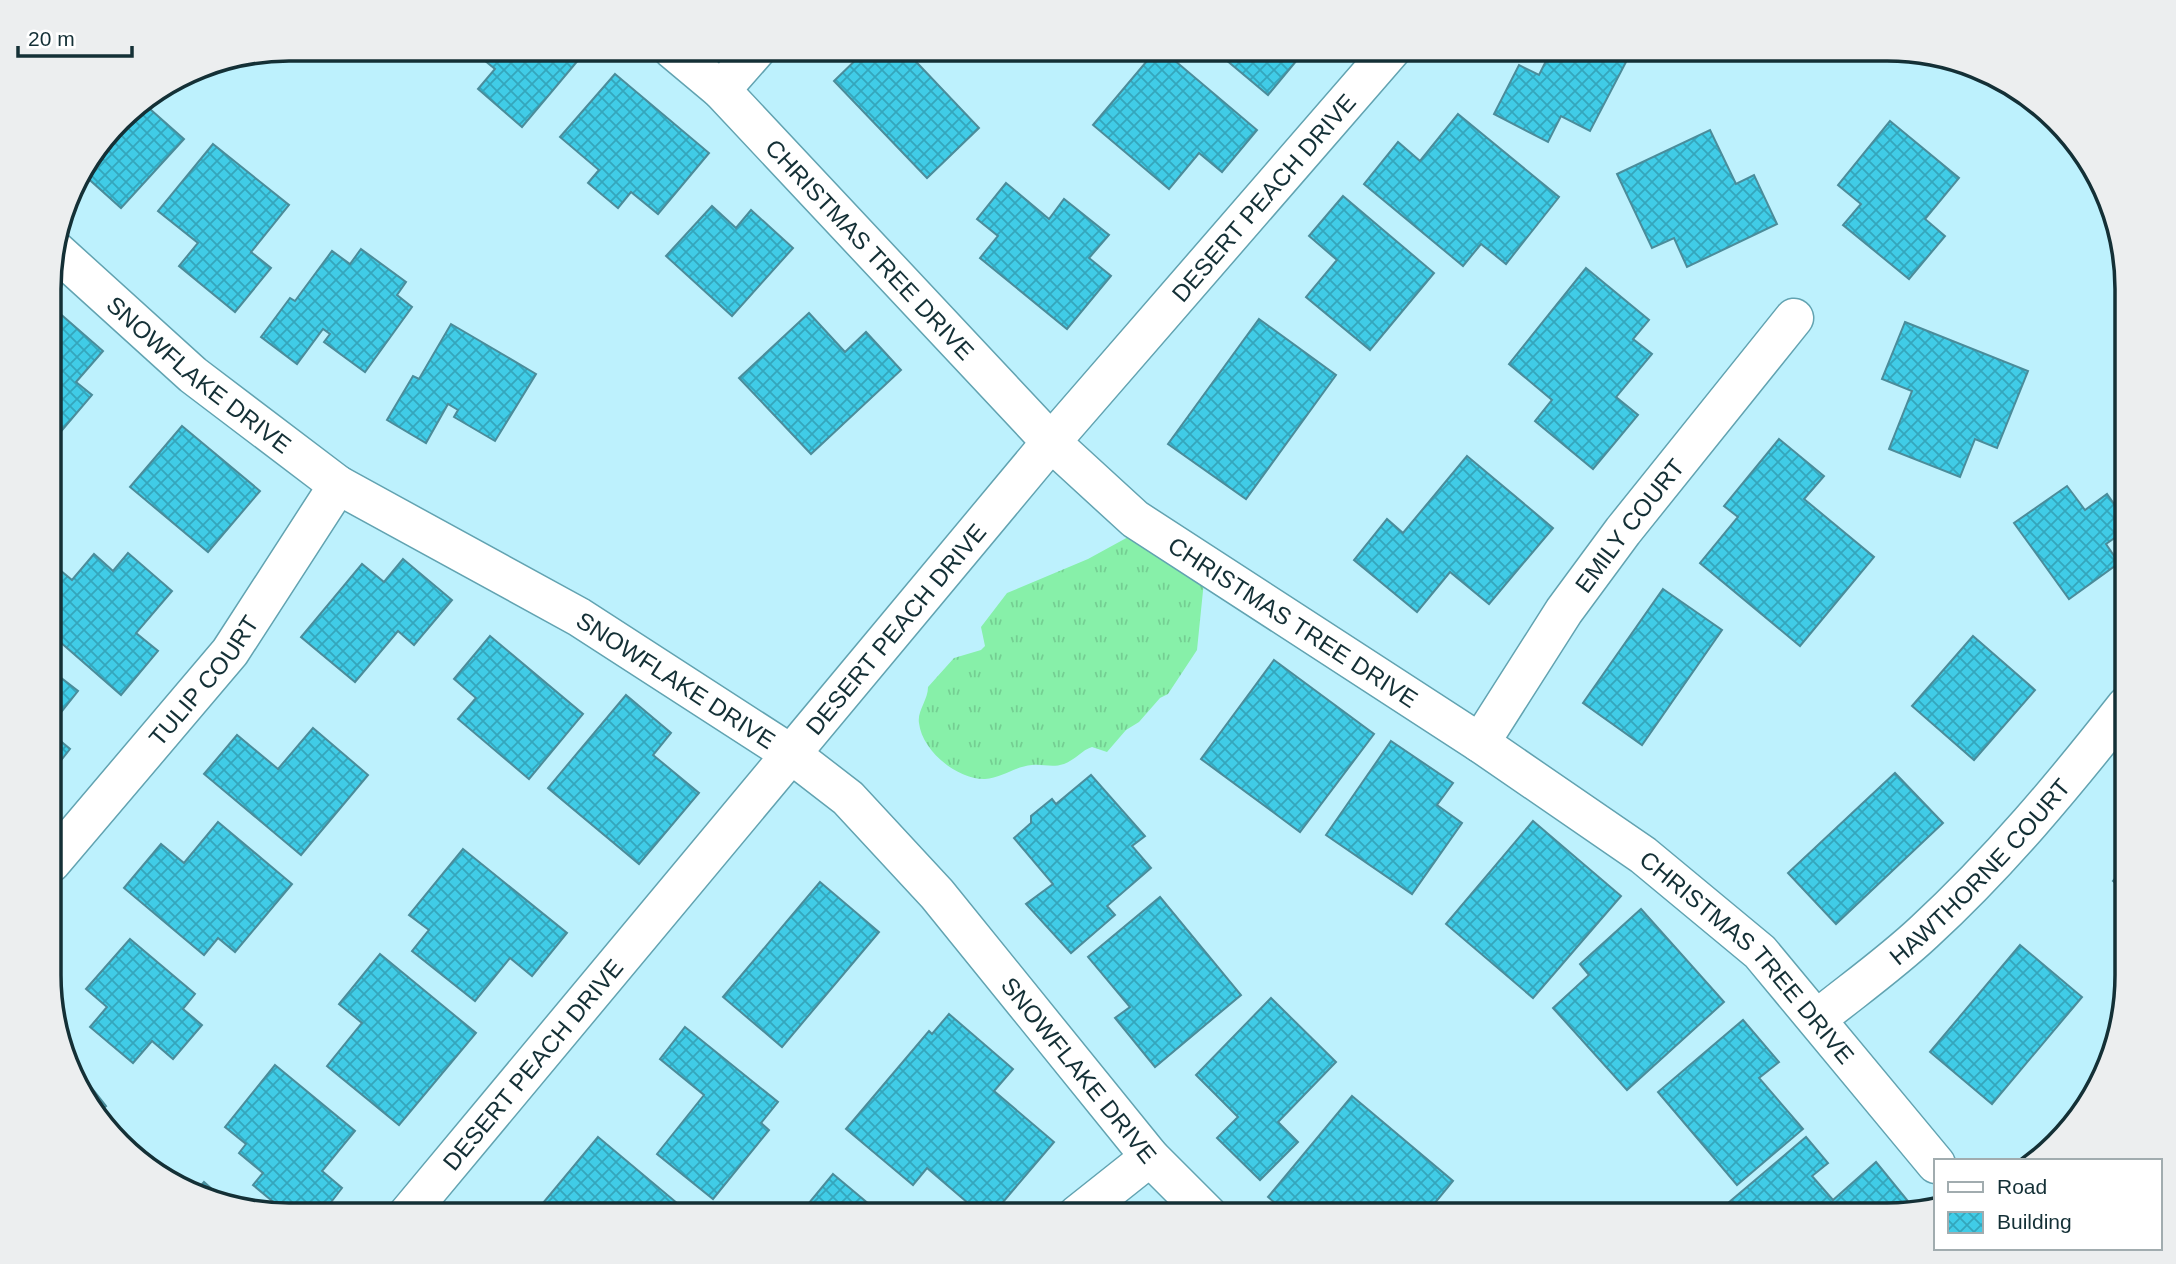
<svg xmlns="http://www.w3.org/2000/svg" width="2176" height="1264" viewBox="0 0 2176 1264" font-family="Arial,sans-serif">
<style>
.grass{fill:url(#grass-tufts)}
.building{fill:url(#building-cross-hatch);stroke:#4b8c9a;stroke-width:2}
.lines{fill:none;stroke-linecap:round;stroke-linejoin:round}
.minor-casing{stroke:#62a3b1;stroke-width:41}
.minor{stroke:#fff;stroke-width:38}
.labels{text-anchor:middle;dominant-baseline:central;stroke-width:7;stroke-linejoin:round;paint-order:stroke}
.street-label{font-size:24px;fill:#143036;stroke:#fff}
.rim{fill:none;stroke:#143036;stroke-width:3.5}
</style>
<defs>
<pattern id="grass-tufts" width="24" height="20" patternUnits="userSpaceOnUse" patternTransform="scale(1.75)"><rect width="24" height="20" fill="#87f0a9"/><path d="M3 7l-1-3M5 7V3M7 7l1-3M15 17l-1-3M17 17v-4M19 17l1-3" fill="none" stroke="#74ce92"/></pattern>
<pattern id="building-cross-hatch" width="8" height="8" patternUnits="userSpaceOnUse" patternTransform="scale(1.75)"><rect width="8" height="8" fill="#40cce7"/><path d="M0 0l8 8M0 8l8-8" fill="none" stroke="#34a6bc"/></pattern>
</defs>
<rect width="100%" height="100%" fill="#bdf1fd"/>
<path class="grass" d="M1130,536L1204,581L1197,650L1168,694L1160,698L1139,722L1126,730L1107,752L1092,747C1082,750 1075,760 1064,764C1052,768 1044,764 1032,765C1016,766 1002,778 985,779C958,780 922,751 919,723C917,711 928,700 928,687L954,658L981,650L985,646L981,627L1007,593L1088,559Z"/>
<g class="building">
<path d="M474,49H582L585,52L522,127L478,89L495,69L473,51Z"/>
<path d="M867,49H904L979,128L927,178L834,81Z"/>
<path d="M1157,49H1161L1257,130L1222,172L1199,153L1169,189L1093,125Z"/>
<path d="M1213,49H1297L1302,54L1268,95Z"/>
<path d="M1552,49H1601L1626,62L1590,131L1561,116L1548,142L1494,114L1519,65L1539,75Z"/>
<path d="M615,74L709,153L658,214L631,192L618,208L588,183L599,170L560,137Z"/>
<path d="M142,102L184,139L121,208L82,173L131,109Z"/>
<path d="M1458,114L1559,197L1506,264L1481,244L1463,266L1364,184L1398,142L1420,161Z"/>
<path d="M1890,121L1959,178L1925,219L1945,236L1909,279L1843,225L1861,204L1838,185Z"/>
<path d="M1710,130L1736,184L1754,175L1777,224L1687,267L1674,238L1652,248L1617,174Z"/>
<path d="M213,144L289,205L251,252L271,268L235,312L179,266L198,243L158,211Z"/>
<path d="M1006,183L1049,219L1064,199L1109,235L1089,258L1111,276L1067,329L980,258L998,236L977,219Z"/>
<path d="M1343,196L1434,273L1370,350L1306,297L1337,260L1309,236Z"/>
<path d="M712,206L736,228L751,210L793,248L732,316L666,256Z"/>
<path d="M361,249L406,282L397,295L412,307L365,372L324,342L330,334L323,329L297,364L261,337L290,298L295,301L332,251L350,264Z"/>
<path d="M1586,268L1649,320L1633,339L1652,354L1616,397L1638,415L1593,469L1535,421L1552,400L1509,364Z"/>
<path d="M57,311L103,351L76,382L92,395L52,442L51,319Z"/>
<path d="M809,313L845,352L866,332L901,370L811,454L739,378Z"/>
<path d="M1259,319L1336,375L1246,499L1168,444Z"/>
<path d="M1905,322L2028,371L1997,448L1975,439L1960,477L1889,449L1912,391L1882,379Z"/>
<path d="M451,324L536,374L495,441L454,417L458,410L448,404L426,443L387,420L413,376L419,379Z"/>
<path d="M182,426L260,491L208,552L130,487Z"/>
<path d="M1779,439L1824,476L1804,499L1874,557L1800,646L1700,563L1738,517L1724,506Z"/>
<path d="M1467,456L1553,528L1489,604L1450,572L1417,612L1354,560L1387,519L1403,533Z"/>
<path d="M2067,486L2085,510L2107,494L2126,521V530L2106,544L2119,563L2069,599L2014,523Z"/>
<path d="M128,553L172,591L136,633L158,651L121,695L51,634V568L54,565L72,580L94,554L113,571Z"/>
<path d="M403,559L452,600L414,645L398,631L355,682L301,637L362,564L384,582Z"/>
<path d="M1663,589L1722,630L1642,745L1583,703Z"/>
<path d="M490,636L583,714L529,779L458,719L476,698L454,679Z"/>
<path d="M1973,636L2035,690L1974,760L1912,706Z"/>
<path d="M1274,660L1374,734L1300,832L1201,759Z"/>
<path d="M51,670L78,691L51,725Z"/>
<path d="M626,695L671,733L653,755L699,793L639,864L548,788Z"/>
<path d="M313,728L368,775L301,855L204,774L237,735L278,769Z"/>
<path d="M51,733L70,749L51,773Z"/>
<path d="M1391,741L1453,783L1437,805L1462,823L1412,894L1326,835Z"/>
<path d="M1895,773L1943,823L1836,924L1788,873Z"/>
<path d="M1091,775L1145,836L1132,846L1151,868L1107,906L1115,915L1071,953L1026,904L1053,884L1014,838L1031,823V816L1052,799L1056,804Z"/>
<path d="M2126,785V804L2117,796Z"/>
<path d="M1533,821L1621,896L1533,998L1446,924Z"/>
<path d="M218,822L292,884L235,952L218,938L204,955L124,888L161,844L184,863Z"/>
<path d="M463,849L567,933L532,976L510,958L475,1001L412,951L429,930L409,915Z"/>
<path d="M2126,866V893L2113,881Z"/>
<path d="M820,882L879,932L782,1047L723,997Z"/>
<path d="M1160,897L1241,995L1155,1067L1115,1018L1130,1007L1088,957Z"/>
<path d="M1641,909L1724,1002L1627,1090L1553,1008L1589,975L1580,964Z"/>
<path d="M130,939L195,994L183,1009L202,1025L173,1059L152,1041L133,1063L90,1027L107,1007L86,989Z"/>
<path d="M2020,945L2082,997L1992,1104L1930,1052Z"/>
<path d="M380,954L476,1033L399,1125L327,1066L362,1023L339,1004Z"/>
<path d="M1271,998L1336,1062L1278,1122L1298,1142L1260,1180L1217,1138L1238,1117L1196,1075Z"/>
<path d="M949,1014L1013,1069L994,1091L1054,1142L992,1215H982L927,1168L913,1185L846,1129L929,1031L932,1034Z"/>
<path d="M1743,1020L1779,1062L1759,1078L1803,1129L1737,1185L1658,1092Z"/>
<path d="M685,1027L778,1102L761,1123L769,1130L713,1199L657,1154L704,1095L660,1059Z"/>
<path d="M73,1064L106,1106L96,1114L89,1108Z"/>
<path d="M275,1065L355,1131L322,1171L342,1188L321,1215H289L253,1185L263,1173L239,1153L246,1144L225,1127Z"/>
<path d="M1352,1096L1453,1181L1425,1215H1289L1268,1197Z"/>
<path d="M598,1137L683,1208L677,1215H533Z"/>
<path d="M1806,1137L1828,1163L1812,1176L1833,1200L1876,1162L1911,1205L1900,1215H1736L1727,1204Z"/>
<path d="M833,1174L882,1215H799Z"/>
<path d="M204,1182L221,1197L197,1190Z"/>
<path d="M1452,1204L1469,1215H1446Z"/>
</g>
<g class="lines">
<g class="minor-casing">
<g id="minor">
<path id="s1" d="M672,49L721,90L1051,442L1135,519L1480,743L1643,855L1760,952L1936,1164"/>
<path d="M721,90L757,49"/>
<path id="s2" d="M54,249L193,375L338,485L579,617L791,754L848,798L937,894L1150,1157L1208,1215"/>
<path id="s3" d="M1480,743L1564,611L1623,531L1794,318"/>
<path id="s4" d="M51,863L230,652L338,485"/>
<path id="s5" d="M1817,1019C1853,990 1891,963 1924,932C1999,863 2063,786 2126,706"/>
<path id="s6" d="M407,1215L1051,442L1392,49"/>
<path d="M1077,1215L1150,1157"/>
</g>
</g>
<use href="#minor" class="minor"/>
</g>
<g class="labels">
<g class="street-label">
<text stroke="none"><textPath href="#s6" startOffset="1330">DESERT PEACH DRIVE</textPath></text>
<text stroke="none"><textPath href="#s1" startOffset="282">CHRISTMAS TREE DRIVE</textPath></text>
<text stroke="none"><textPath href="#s2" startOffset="192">SNOWFLAKE DRIVE</textPath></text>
<text stroke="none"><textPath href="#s3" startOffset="264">EMILY COURT</textPath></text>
<text stroke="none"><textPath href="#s1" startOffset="849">CHRISTMAS TREE DRIVE</textPath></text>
<text stroke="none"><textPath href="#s6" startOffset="763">DESERT PEACH DRIVE</textPath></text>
<text stroke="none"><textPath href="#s4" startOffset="238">TULIP COURT</textPath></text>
<text stroke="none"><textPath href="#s2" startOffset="760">SNOWFLAKE DRIVE</textPath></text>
<text stroke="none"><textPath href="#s5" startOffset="220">HAWTHORNE COURT</textPath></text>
<text stroke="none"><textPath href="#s1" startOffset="1416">CHRISTMAS TREE DRIVE</textPath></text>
<text stroke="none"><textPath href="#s6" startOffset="196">DESERT PEACH DRIVE</textPath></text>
<text stroke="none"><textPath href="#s2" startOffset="1326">SNOWFLAKE DRIVE</textPath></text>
</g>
</g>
<path d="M0 0H2176V1264H0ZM289 61H1887A228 228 0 0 1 2115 289V975A228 228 0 0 1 1887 1203H289A228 228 0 0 1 61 975V289A228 228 0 0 1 289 61Z" fill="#eceeef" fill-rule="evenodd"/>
<path class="rim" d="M289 61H1887A228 228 0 0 1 2115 289V975A228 228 0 0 1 1887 1203H289A228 228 0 0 1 61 975V289A228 228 0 0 1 289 61Z"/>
<rect x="1934" y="1159" width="228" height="91" fill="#ffffff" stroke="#a1acaf" stroke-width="2"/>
<rect x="1948" y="1182" width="35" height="10" fill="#ffffff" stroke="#a1acaf" stroke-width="2"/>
<text x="1997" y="1194" font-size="21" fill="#143036">Road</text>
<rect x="1948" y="1212" width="35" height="21" fill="url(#building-cross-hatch)" stroke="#a1acaf" stroke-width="2"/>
<text x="1997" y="1229" font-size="21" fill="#143036">Building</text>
<path d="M18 46v10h114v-10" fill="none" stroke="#143036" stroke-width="3.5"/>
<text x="28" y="46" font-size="21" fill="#143036" stroke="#ffffff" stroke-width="5" paint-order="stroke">20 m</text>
</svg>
